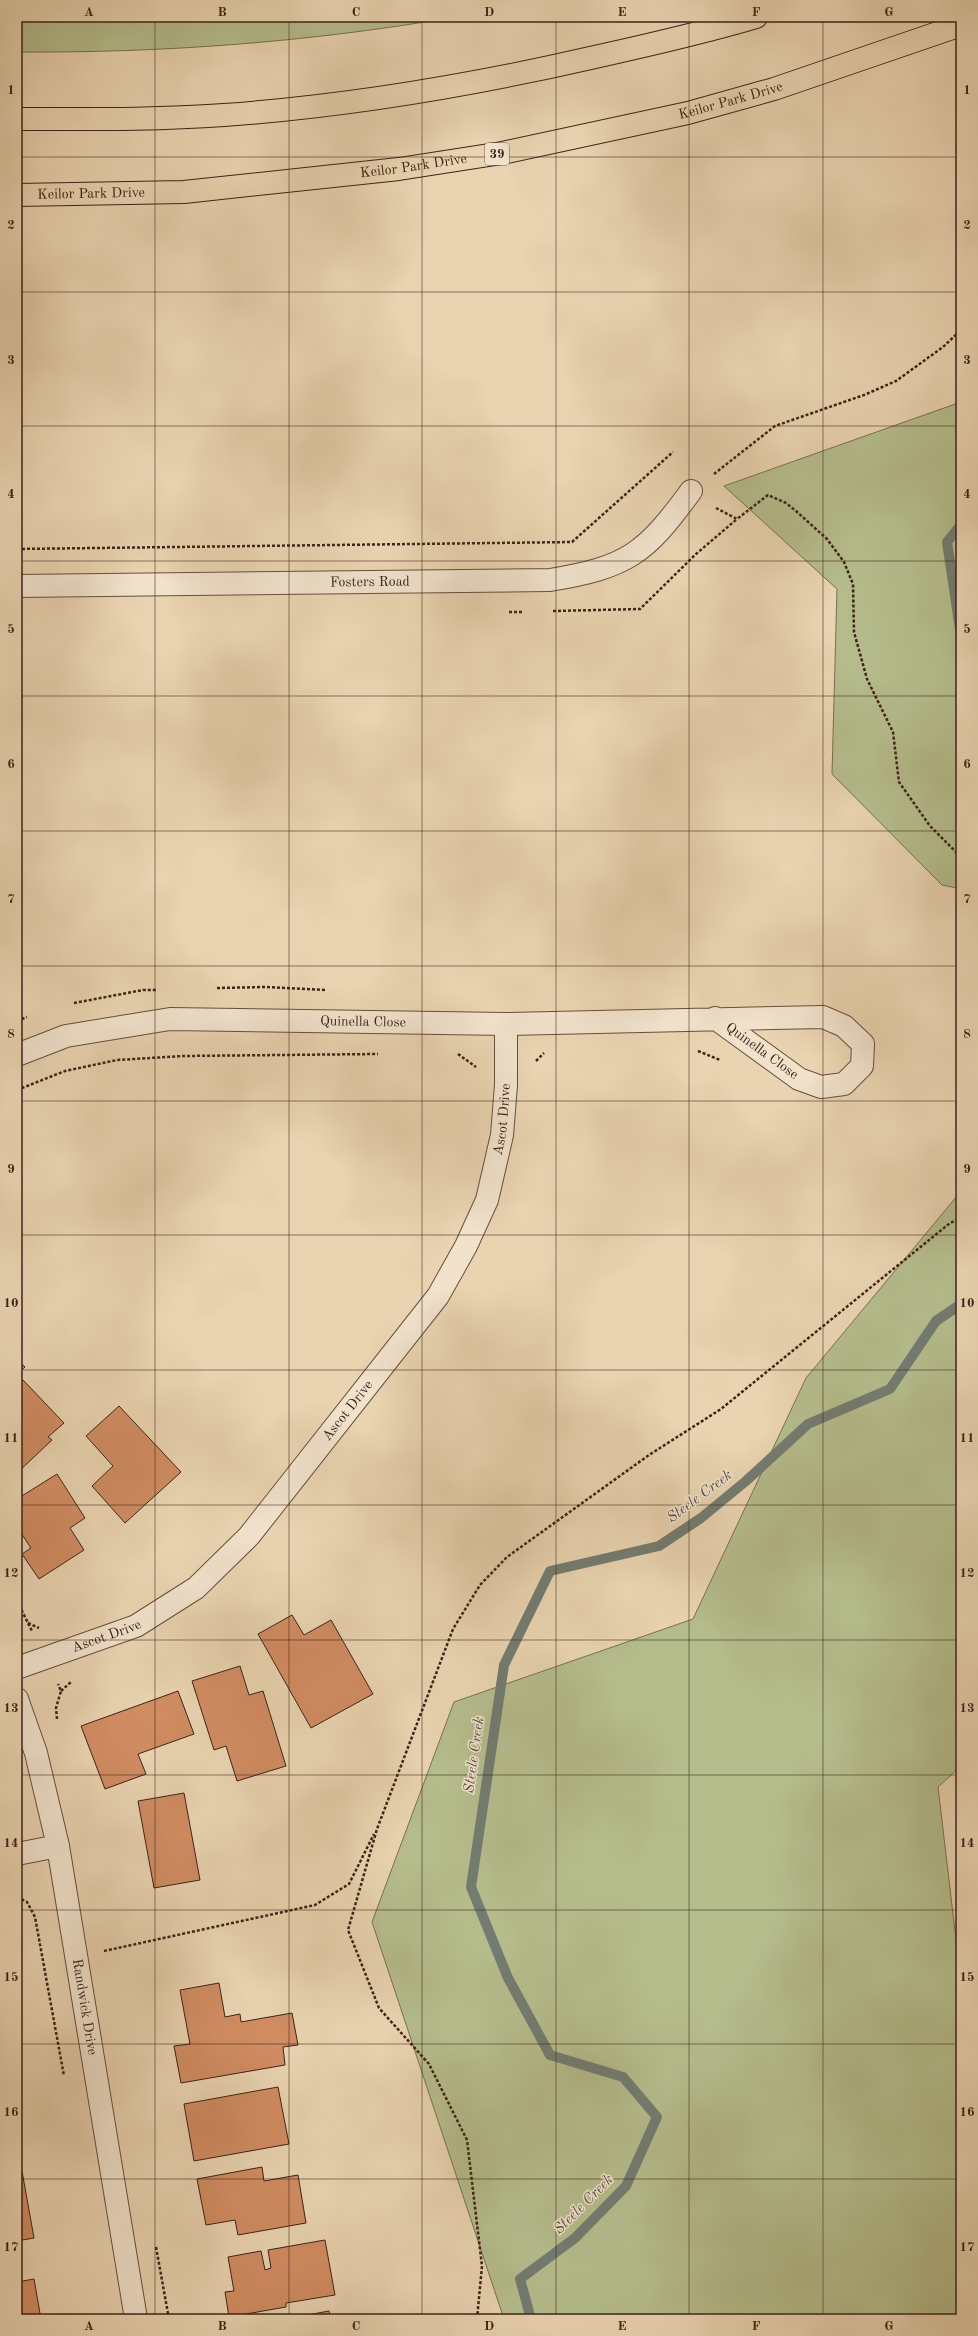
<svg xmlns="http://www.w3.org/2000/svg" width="978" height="2336" viewBox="0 0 978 2336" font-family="'Old Standard TT',serif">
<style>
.green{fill:#b5bc8c;stroke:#796f52}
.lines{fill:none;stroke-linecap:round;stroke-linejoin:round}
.stream{stroke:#737c71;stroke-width:10}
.building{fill:#d18c62;stroke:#3d2218}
.minor-casing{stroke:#684e3e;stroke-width:24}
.primary-casing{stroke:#3d2218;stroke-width:24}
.path{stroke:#3d2218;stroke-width:2.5;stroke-dasharray:3 2;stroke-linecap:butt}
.minor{stroke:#f1e2cc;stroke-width:22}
.primary{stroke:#e9d3b0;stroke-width:22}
.grid{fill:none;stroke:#3d2218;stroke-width:1;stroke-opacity:0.55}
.labels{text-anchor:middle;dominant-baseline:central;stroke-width:3;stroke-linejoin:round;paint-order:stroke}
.shield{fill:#f1e2cc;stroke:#735c4e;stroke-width:1}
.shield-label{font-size:13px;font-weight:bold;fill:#3d2218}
.street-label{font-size:14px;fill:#3d2218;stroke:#f1e2cc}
.water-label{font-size:15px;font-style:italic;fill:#54483d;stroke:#f1e2cc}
.neatline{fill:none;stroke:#3d2218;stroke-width:1.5}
.grid-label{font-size:13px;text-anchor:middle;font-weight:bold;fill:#3d2218}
</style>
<rect width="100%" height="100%" fill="#e9d3b0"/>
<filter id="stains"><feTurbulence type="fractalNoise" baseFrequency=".005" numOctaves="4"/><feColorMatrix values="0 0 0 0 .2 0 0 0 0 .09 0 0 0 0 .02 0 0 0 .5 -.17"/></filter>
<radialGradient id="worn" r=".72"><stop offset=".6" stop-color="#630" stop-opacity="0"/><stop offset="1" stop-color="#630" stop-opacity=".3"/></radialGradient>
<g class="green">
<path d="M17,17H455C310,42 164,53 17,52Z"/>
<path d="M961,402V889L942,885L832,774L837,589L724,486Z"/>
<path d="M961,1195V1766L938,1787L961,1982V2319H504L372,1922L454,1702L693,1619L806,1378L957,1196Z"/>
</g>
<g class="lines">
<g class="stream">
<path d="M961,525L947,542L961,636"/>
<path d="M531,2319L520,2279L575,2238L626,2186L657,2117L623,2077L550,2055L508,1978L471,1887L504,1665L550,1571L659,1546L701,1518L746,1481L808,1424L890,1389L936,1321L961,1304"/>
</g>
</g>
<g class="building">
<path d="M17,1359L25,1367L17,1374Z"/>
<path d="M23,1380L64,1423L48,1437L52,1440L17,1473V1385Z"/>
<path d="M119,1406L181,1472L125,1523L92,1486L113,1466L86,1436Z"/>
<path d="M57,1474L85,1518L70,1528L84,1550L39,1579L22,1554L31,1548L21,1533L17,1535V1499Z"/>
<path d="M292,1615L304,1635L331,1620L373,1694L311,1728L258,1634Z"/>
<path d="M240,1666L249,1695L263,1691L286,1766L237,1781L226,1746L214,1750L192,1681Z"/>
<path d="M178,1691L194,1734L138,1754L146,1774L105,1789L81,1726Z"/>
<path d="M184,1793L200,1880L154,1888L138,1801Z"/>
<path d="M219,1983L225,2017L240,2014L241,2022L292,2013L298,2045L283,2047L285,2065L181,2083L174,2046L190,2044L180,1990Z"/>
<path d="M278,2087L289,2144L194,2161L184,2104Z"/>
<path d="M17,2132L22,2161H17Z"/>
<path d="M262,2167L264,2181L298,2175L306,2223L238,2235L235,2220L206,2225L197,2179Z"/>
<path d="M22,2171L34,2238L17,2241V2172Z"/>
<path d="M325,2240L335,2295L286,2303V2307L229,2317L225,2292L234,2291L228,2257L261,2251L265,2270L271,2268L268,2250Z"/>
<path d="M34,2279L41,2319H17V2282Z"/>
<path d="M329,2311L331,2319H286Z"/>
</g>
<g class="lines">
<g class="minor-casing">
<g id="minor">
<path id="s1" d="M17,586L550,580C628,567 645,554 691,491"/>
<path id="s2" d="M17,1055L66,1036L170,1019L506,1024L823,1017L844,1026L863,1044L862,1066L844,1084L821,1087L799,1079L715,1018"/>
<path id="s3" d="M17,1668L136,1626L196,1588L249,1536L438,1296L466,1246L487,1200L502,1135L506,1085V1024"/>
<path id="s4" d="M17,1699L36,1753L58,1846L136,2319"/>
<path d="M17,1854L58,1846"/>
</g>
</g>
<g class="primary-casing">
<g id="primary">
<path d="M17,119C86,119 155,120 224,115C349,106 473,85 595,57C649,45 703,33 756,17"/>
<path id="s5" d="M17,195L184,192L399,169L502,153L688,113L774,89L961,25"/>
</g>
</g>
<g class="path">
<path d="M714,474L775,426L864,395L896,381L943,347L961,330"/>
<path d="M716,508L737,519L768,495L786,503L796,511L827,539L844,562L853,584L854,632L867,679L893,732L899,782L930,826L961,857"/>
<path d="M17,549L572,542L673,452"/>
<path d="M553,611L640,609L696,554L737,519"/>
<path d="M509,612H522"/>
<path d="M217,988L266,987L326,990"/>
<path d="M74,1003L143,990H156"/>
<path d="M17,1021L27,1017"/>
<path d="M698,1051L720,1060"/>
<path d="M458,1054L476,1067"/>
<path d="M536,1061L544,1053"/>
<path d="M17,1090L65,1071L117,1060L183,1056L378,1054"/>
<path d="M17,1601L32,1631"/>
<path d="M28,1623L39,1628"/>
<path d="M61,1691L71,1682"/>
<path d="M57,1719L56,1708L61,1691L58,1684"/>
<path d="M17,1897L27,1902L35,1917L64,2076"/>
<path d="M104,1951L315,1905L349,1884L374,1834"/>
<path d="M156,2247L169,2319"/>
<path d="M477,2319L482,2266L467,2140L429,2064L379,2008L348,1930L377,1829L453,1629L480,1585L507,1557L649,1455L721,1409L950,1223L961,1218"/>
</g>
<use href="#minor" class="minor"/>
<use href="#primary" class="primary"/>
</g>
<path class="grid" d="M155,17V2319M289,17V2319M422,17V2319M556,17V2319M689,17V2319M823,17V2319M17,157H961M17,292H961M17,426H961M17,561H961M17,696H961M17,831H961M17,966H961M17,1101H961M17,1235H961M17,1370H961M17,1505H961M17,1640H961M17,1775H961M17,1910H961M17,2044H961M17,2179H961"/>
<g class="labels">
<rect class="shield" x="485" y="143" width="24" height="22" rx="3"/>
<g class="shield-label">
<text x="497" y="154">39</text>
</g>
<g class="street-label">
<text stroke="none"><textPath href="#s5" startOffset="722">Keilor Park Drive</textPath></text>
<text stroke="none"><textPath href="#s5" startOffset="398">Keilor Park Drive</textPath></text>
<text stroke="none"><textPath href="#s5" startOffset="74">Keilor Park Drive</textPath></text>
<text stroke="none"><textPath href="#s1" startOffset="353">Fosters Road</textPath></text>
<text stroke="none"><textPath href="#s2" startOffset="351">Quinella Close</textPath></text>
<text transform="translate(762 1051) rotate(36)">Quinella Close</text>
<text stroke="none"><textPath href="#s3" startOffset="767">Ascot Drive</textPath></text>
<text stroke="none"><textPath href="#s3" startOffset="431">Ascot Drive</textPath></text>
<text stroke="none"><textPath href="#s3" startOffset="95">Ascot Drive</textPath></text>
<text stroke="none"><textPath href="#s4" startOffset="316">Randwick Drive</textPath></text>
</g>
<g class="water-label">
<text transform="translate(700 1497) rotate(-37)">Steele Creek</text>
<text transform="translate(475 1755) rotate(-82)">Steele Creek</text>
<text transform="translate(584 2205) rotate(-45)">Steele Creek</text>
</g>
</g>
<rect width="978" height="2336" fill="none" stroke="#e9d3b0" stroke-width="44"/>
<rect x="22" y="22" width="934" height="2292" class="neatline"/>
<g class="grid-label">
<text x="89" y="16">A</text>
<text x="222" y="16">B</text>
<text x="356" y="16">C</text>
<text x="489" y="16">D</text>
<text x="622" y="16">E</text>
<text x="756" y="16">F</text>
<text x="889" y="16">G</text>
<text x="11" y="94">1</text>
<text x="967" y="94">1</text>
<text x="11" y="229">2</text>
<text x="967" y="229">2</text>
<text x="11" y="364">3</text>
<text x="967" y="364">3</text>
<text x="11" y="498">4</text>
<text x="967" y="498">4</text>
<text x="11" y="633">5</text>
<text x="967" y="633">5</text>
<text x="11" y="768">6</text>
<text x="967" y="768">6</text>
<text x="11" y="903">7</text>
<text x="967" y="903">7</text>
<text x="11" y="1038">8</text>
<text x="967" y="1038">8</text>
<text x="11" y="1173">9</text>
<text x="967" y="1173">9</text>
<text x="11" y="1307">10</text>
<text x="967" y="1307">10</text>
<text x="11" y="1442">11</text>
<text x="967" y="1442">11</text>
<text x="11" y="1577">12</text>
<text x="967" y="1577">12</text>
<text x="11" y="1712">13</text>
<text x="967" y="1712">13</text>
<text x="11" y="1847">14</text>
<text x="967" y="1847">14</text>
<text x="11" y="1981">15</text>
<text x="967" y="1981">15</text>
<text x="11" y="2116">16</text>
<text x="967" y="2116">16</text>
<text x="11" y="2251">17</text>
<text x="967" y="2251">17</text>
<text x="89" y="2330">A</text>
<text x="222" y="2330">B</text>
<text x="356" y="2330">C</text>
<text x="489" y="2330">D</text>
<text x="622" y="2330">E</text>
<text x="756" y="2330">F</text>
<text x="889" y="2330">G</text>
</g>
<rect width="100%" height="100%" filter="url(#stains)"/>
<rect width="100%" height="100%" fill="url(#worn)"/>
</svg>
